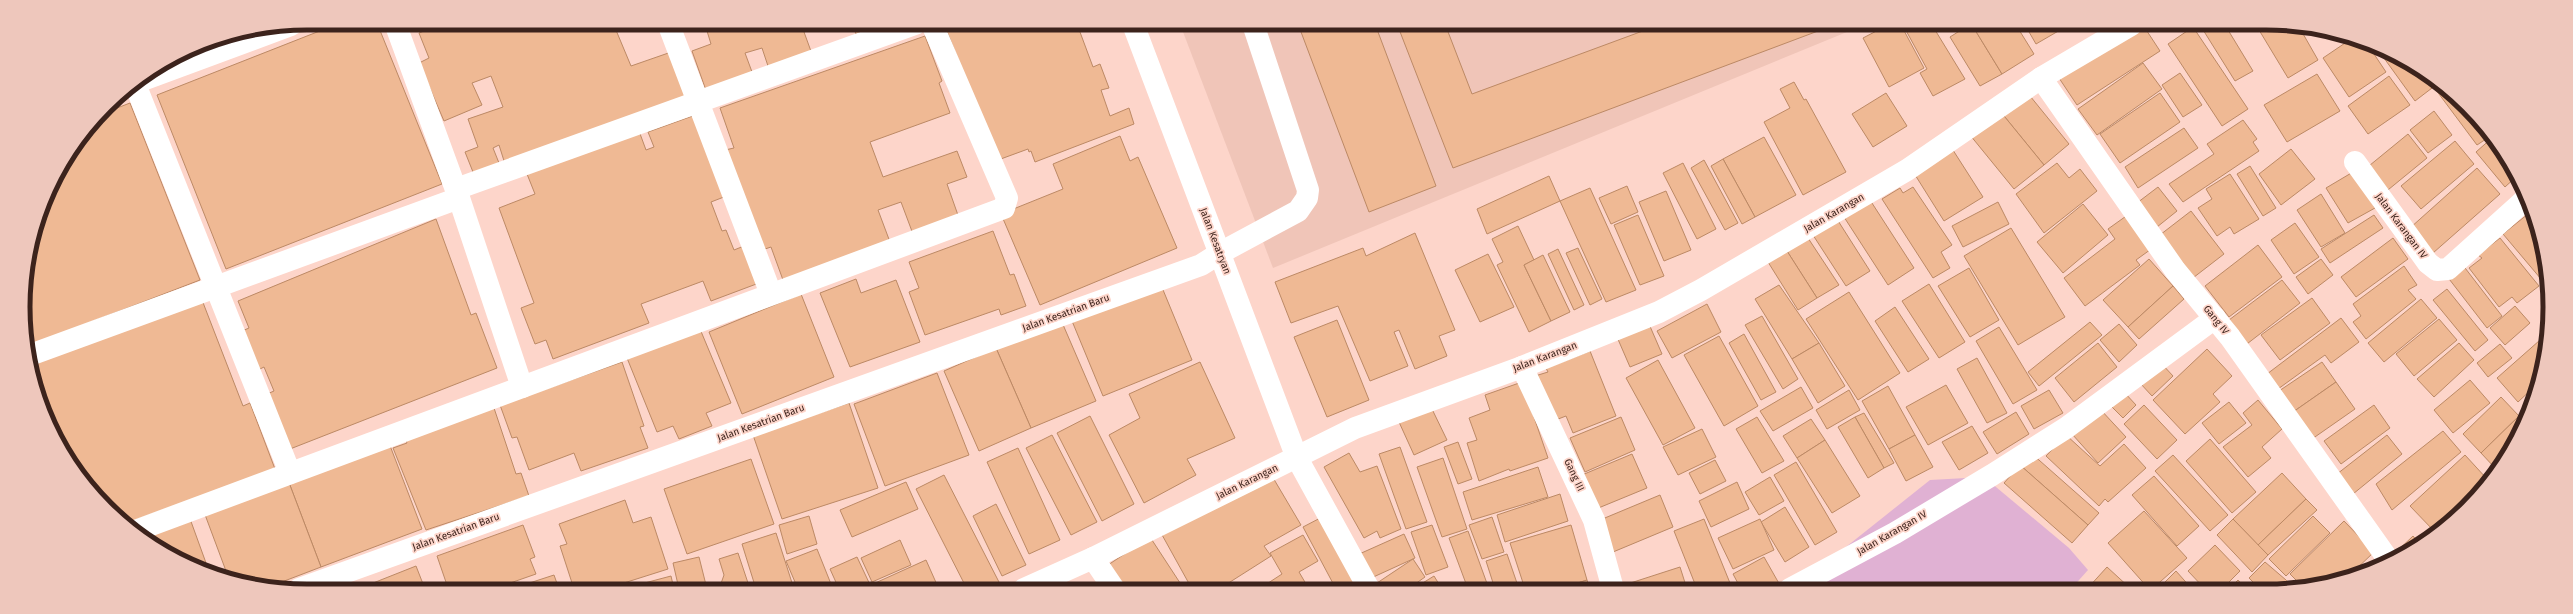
<svg xmlns="http://www.w3.org/2000/svg" width="2573" height="614" viewBox="0 0 2573 614" font-family="'Fira Sans',sans-serif">
<style>
.built{fill:#f0c5b8}
.grass{fill:#e0b1d3}
.building{fill:#efb994;stroke:#bc8965}
.lines{fill:none;stroke-linecap:round;stroke-linejoin:round}
.service{stroke:#fff;stroke-width:22}
.minor{stroke:#fff;stroke-width:22}
.tertiary{stroke:#fff;stroke-width:22}
.labels{text-anchor:middle;dominant-baseline:central;stroke-width:3.5;stroke-linejoin:round;paint-order:stroke}
.street-label{font-size:10px;fill:#3c231c;stroke:#fdd5ca}
.rim{fill:none;stroke:#3c231c;stroke-width:5}
</style>
<rect width="100%" height="100%" fill="#fdd5ca"/>
<path class="built" d="M1180,24L1864,25L1273,268Z"/>
<path class="grass" d="M1984,477L2069,548L2088,570L2071,589H1816L1812,574L1930,480Z"/>
<g class="building">
<path d="M340,23H377L442,184L226,269L157,95Z"/>
<path d="M444,23H613L631,66L677,50L693,94L505,164L499,145L493,148L501,168L475,177L465,152L478,147L468,119L503,107L491,76L472,83L482,105L444,121L419,63L429,58L419,33Z"/>
<path d="M730,24H829L804,32L812,54L769,69L762,48L745,53L755,80L708,96L692,51L711,44L707,31Z"/>
<path d="M852,24H888L856,34Z"/>
<path d="M944,24H1077L1093,67L1100,64L1109,88L1101,90L1110,116L1129,108L1134,124L1035,162L1031,151L1029,152L1028,149L998,160Z"/>
<path d="M1298,24H1375L1436,186L1369,212Z"/>
<path d="M1397,24H1445L1472,94L1659,25H1834L1453,168Z"/>
<path d="M1888,25H1901L1924,68L1889,87L1863,38Z"/>
<path d="M1903,25H1932L1965,79L1933,96L1920,73L1927,69Z"/>
<path d="M1969,25H1972L2002,74L1980,86L1950,37Z"/>
<path d="M1972,25H2016L2034,54L2002,74Z"/>
<path d="M2025,25H2067V26L2036,44Z"/>
<path d="M2134,25H2143L2160,51L2077,105L2057,75Z"/>
<path d="M2200,25H2225L2253,71L2235,81Z"/>
<path d="M2256,25H2298L2318,60L2288,78Z"/>
<path d="M2193,27L2248,109L2222,126L2168,44Z"/>
<path d="M925,36L942,81L939,83L950,113L870,142L883,177L957,151L967,177L947,184L959,218L913,234L901,202L878,210L890,242L783,280L771,247L762,250L725,150L734,148L720,108Z"/>
<path d="M2354,37L2366,42L2386,72L2349,97L2323,58Z"/>
<path d="M2376,47L2417,67L2432,88L2415,101Z"/>
<path d="M2143,63L2162,89L2097,135L2078,109Z"/>
<path d="M2180,73L2202,105L2183,117L2162,85Z"/>
<path d="M2317,74L2340,111L2287,142L2264,105Z"/>
<path d="M2389,76L2410,105L2368,134L2348,106Z"/>
<path d="M1794,82L1804,100L1806,99L1846,172L1803,195L1764,122L1790,108L1780,89Z"/>
<path d="M2442,86L2453,94L2492,135L2477,145L2436,90Z"/>
<path d="M2026,91L2069,144L2044,165L2000,111Z"/>
<path d="M1886,93L1907,126L1873,147L1852,114Z"/>
<path d="M2160,93L2180,122L2120,163L2100,134Z"/>
<path d="M130,103L200,280L29,346L24,288L33,233L52,181L82,134L99,115Z"/>
<path d="M2000,111L2044,165L2014,189L1970,135Z"/>
<path d="M2434,111L2452,135L2428,153L2410,130Z"/>
<path d="M698,114L729,195L711,202L722,231L726,230L734,250L744,246L759,283L711,301L703,281L641,304L649,323L553,359L546,340L535,344L521,308L534,303L499,208L535,194L527,174L639,131L646,150L654,147L648,132Z"/>
<path d="M2243,120L2257,139L2253,142L2259,151L2183,202L2169,184L2214,154L2207,144Z"/>
<path d="M2184,128L2198,148L2138,188L2125,167Z"/>
<path d="M2408,134L2427,158L2383,194L2364,170Z"/>
<path d="M1120,136L1130,161L1138,157L1177,248L1040,305L1001,214L1063,189L1053,164Z"/>
<path d="M1764,137L1796,195L1755,217L1723,159Z"/>
<path d="M2493,137L2517,176L2505,187L2476,152Z"/>
<path d="M2455,141L2474,164L2421,209L2401,186Z"/>
<path d="M1951,147L1983,197L1944,221L1912,170Z"/>
<path d="M2291,149L2315,179L2281,205L2259,174Z"/>
<path d="M1723,159L1755,217L1742,224L1711,166Z"/>
<path d="M1704,160L1738,223L1725,230L1691,168Z"/>
<path d="M1683,163L1716,229L1697,239L1663,173Z"/>
<path d="M2057,163L2069,178L2080,169L2097,191L2044,233L2016,194Z"/>
<path d="M2250,166L2276,208L2263,216L2237,174Z"/>
<path d="M2477,168L2500,194L2433,253L2410,228Z"/>
<path d="M2353,172L2375,208L2348,223L2326,188Z"/>
<path d="M2230,174L2259,219L2234,234L2230,227L2217,236L2198,208L2212,199L2206,189Z"/>
<path d="M1549,176L1560,201L1487,234L1477,209Z"/>
<path d="M1627,186L1638,212L1611,224L1599,198Z"/>
<path d="M1913,187L1952,245L1941,252L1950,268L1933,278L1882,199L1900,188L1903,193Z"/>
<path d="M2158,187L2177,211L2152,231L2133,206Z"/>
<path d="M1590,188L1636,290L1606,302L1560,201Z"/>
<path d="M1666,191L1691,250L1664,261L1639,202Z"/>
<path d="M2321,194L2345,233L2321,247L2297,210Z"/>
<path d="M1870,200L1914,268L1888,285L1844,217Z"/>
<path d="M1998,202L2009,224L1963,247L1952,226Z"/>
<path d="M2083,204L2108,235L2063,273L2037,242Z"/>
<path d="M2191,211L2224,254L2189,281L2156,238Z"/>
<path d="M2129,214L2154,247L2136,260L2140,265L2085,306L2064,278L2115,239L2108,229Z"/>
<path d="M2528,214L2537,225L2540,234L2547,274L2541,279L2503,234Z"/>
<path d="M1638,215L1664,276L1640,285L1614,225Z"/>
<path d="M2374,215L2383,228L2330,263L2321,249Z"/>
<path d="M1835,216L1870,271L1846,286L1811,232Z"/>
<path d="M436,219L471,315L476,313L497,368L290,449L267,394L274,391L264,367L258,370L242,331L249,328L238,301Z"/>
<path d="M2295,223L2319,257L2294,274L2271,240Z"/>
<path d="M1518,226L1534,260L1524,265L1551,321L1529,332L1497,265L1503,262L1492,239Z"/>
<path d="M2011,228L2065,317L2018,345L1964,256Z"/>
<path d="M993,231L1010,275L1014,274L1026,306L1001,315L999,309L925,335L909,292L919,288L909,262Z"/>
<path d="M1415,233L1455,330L1439,336L1447,356L1415,369L1399,330L1394,332L1408,366L1370,381L1338,306L1291,323L1275,282L1363,248L1366,256Z"/>
<path d="M1808,238L1839,285L1817,298L1787,251Z"/>
<path d="M2393,238L2408,259L2356,297L2341,277Z"/>
<path d="M2500,238L2539,286L2517,303L2512,297L2499,307L2469,268L2482,258L2478,255Z"/>
<path d="M2258,245L2282,277L2229,317L2205,286Z"/>
<path d="M1578,248L1602,299L1590,305L1566,253Z"/>
<path d="M1558,249L1584,305L1574,310L1548,254Z"/>
<path d="M1787,251L1817,298L1798,310L1768,262Z"/>
<path d="M1488,254L1514,307L1480,322L1455,270Z"/>
<path d="M1543,255L1570,312L1551,321L1524,265Z"/>
<path d="M2149,259L2173,286L2128,327L2103,300Z"/>
<path d="M2321,259L2333,275L2308,294L2296,277Z"/>
<path d="M2462,264L2502,316L2487,328L2446,275Z"/>
<path d="M2404,266L2417,285L2408,290L2416,299L2366,339L2353,322L2361,316L2353,304Z"/>
<path d="M1969,268L1999,320L1970,337L1938,286Z"/>
<path d="M856,279L861,293L896,280L920,342L850,367L820,293Z"/>
<path d="M2282,280L2300,303L2243,347L2225,323Z"/>
<path d="M1929,284L1965,342L1939,358L1902,301Z"/>
<path d="M1161,285L1192,360L1103,396L1072,321Z"/>
<path d="M1779,285L1819,343L1792,359L1755,299Z"/>
<path d="M2173,286L2184,299L2139,339L2128,327Z"/>
<path d="M2447,289L2488,340L2475,351L2433,300Z"/>
<path d="M1849,292L1900,373L1858,400L1806,319Z"/>
<path d="M801,294L834,377L742,414L709,332Z"/>
<path d="M2312,298L2330,323L2280,360L2261,335Z"/>
<path d="M2421,299L2437,318L2384,362L2368,343Z"/>
<path d="M202,300L243,406L250,403L275,469L125,524L82,480L52,433L33,381L31,364Z"/>
<path d="M1707,304L1721,332L1672,358L1657,331Z"/>
<path d="M2515,306L2530,323L2505,345L2490,328Z"/>
<path d="M1895,307L1929,359L1908,372L1875,321Z"/>
<path d="M1762,316L1798,379L1783,389L1745,325Z"/>
<path d="M2341,318L2359,342L2331,363L2325,355L2278,389L2267,374Z"/>
<path d="M2439,319L2457,340L2414,376L2396,354Z"/>
<path d="M1061,320L1096,401L1031,428L996,348Z"/>
<path d="M1337,320L1369,400L1327,417L1294,337Z"/>
<path d="M2090,322L2102,335L2039,386L2028,372Z"/>
<path d="M1649,324L1662,354L1630,367L1617,337Z"/>
<path d="M2119,324L2137,345L2119,362L2100,340Z"/>
<path d="M1999,327L2037,390L2013,404L1976,341Z"/>
<path d="M700,329L731,403L706,413L712,426L679,439L673,426L657,432L627,358Z"/>
<path d="M2548,333V344L2534,387L2518,402L2497,378Z"/>
<path d="M1744,334L1776,392L1761,400L1729,343Z"/>
<path d="M1719,336L1758,406L1724,426L1684,355Z"/>
<path d="M1819,343L1845,386L1818,403L1792,359Z"/>
<path d="M2098,343L2117,367L2074,402L2055,378Z"/>
<path d="M2459,343L2474,360L2434,397L2417,379Z"/>
<path d="M2500,344L2512,358L2488,377L2477,363Z"/>
<path d="M996,348L1031,428L979,451L944,371Z"/>
<path d="M2207,349L2232,376L2213,394L2220,402L2185,434L2153,400Z"/>
<path d="M1590,351L1616,416L1573,433L1566,416L1553,421L1535,376L1548,372L1546,368Z"/>
<path d="M1977,358L2007,413L1987,423L1957,369Z"/>
<path d="M1658,360L1695,428L1663,445L1626,378Z"/>
<path d="M622,362L644,426L640,427L648,448L581,471L574,453L529,470L517,437L512,438L500,405Z"/>
<path d="M1200,362L1235,438L1187,459L1196,475L1144,503L1109,435L1140,418L1129,394Z"/>
<path d="M2322,362L2336,382L2293,412L2279,391Z"/>
<path d="M2161,363L2173,376L2152,396L2140,383Z"/>
<path d="M937,373L969,455L885,486L854,404Z"/>
<path d="M2470,380L2490,403L2453,433L2434,410Z"/>
<path d="M1522,382L1548,458L1510,471L1509,469L1479,481L1467,443L1477,440L1469,418L1490,410L1485,395Z"/>
<path d="M2336,382L2355,409L2312,439L2293,412Z"/>
<path d="M1946,385L1968,423L1928,445L1906,407Z"/>
<path d="M1888,386L1915,435L1889,449L1862,401Z"/>
<path d="M1801,387L1813,408L1773,431L1760,411Z"/>
<path d="M1849,390L1860,410L1827,429L1816,410Z"/>
<path d="M2049,390L2063,413L2034,429L2021,406Z"/>
<path d="M2124,392L2136,405L2123,418L2110,405Z"/>
<path d="M2501,397L2519,416L2481,453L2463,434Z"/>
<path d="M2258,400L2282,429L2262,447L2271,458L2248,477L2223,447L2252,425L2243,413Z"/>
<path d="M2229,402L2246,423L2219,444L2202,423Z"/>
<path d="M849,403L878,488L782,519L753,435Z"/>
<path d="M2144,405L2177,440L2157,459L2124,424Z"/>
<path d="M2374,405L2390,428L2341,464L2324,441Z"/>
<path d="M1431,407L1447,440L1414,455L1399,422Z"/>
<path d="M494,408L516,474L521,473L529,496L426,530L393,448L407,443L405,437Z"/>
<path d="M2100,409L2126,437L2098,463L2072,434Z"/>
<path d="M2016,412L2029,434L1997,454L1983,432Z"/>
<path d="M1864,413L1894,463L1884,468L1855,417Z"/>
<path d="M1090,416L1134,504L1102,521L1057,433Z"/>
<path d="M2519,416L2524,422L2521,433L2495,468L2481,453Z"/>
<path d="M1621,417L1635,450L1585,472L1570,438Z"/>
<path d="M1757,417L1784,461L1762,473L1736,429Z"/>
<path d="M1855,417L1884,468L1868,478L1838,427Z"/>
<path d="M1811,419L1825,440L1797,458L1783,436Z"/>
<path d="M1972,426L1988,453L1959,470L1942,442Z"/>
<path d="M1702,429L1716,457L1678,475L1663,447Z"/>
<path d="M2443,431L2461,452L2392,510L2376,484Z"/>
<path d="M1052,435L1097,522L1071,535L1026,448Z"/>
<path d="M1915,435L1933,467L1906,481L1889,449Z"/>
<path d="M2066,435L2100,466L2124,444L2146,468L2108,502L2105,499L2099,506L2046,456Z"/>
<path d="M2387,435L2402,454L2353,494L2337,474Z"/>
<path d="M2210,439L2256,492L2232,513L2186,461Z"/>
<path d="M1825,440L1860,496L1832,513L1797,458Z"/>
<path d="M1458,442L1472,479L1458,484L1444,447Z"/>
<path d="M389,443L422,529L321,567L288,480Z"/>
<path d="M1400,447L1427,522L1406,529L1379,454Z"/>
<path d="M1018,448L1060,540L1029,554L987,462Z"/>
<path d="M1349,453L1360,472L1377,466L1401,529L1380,538L1377,531L1364,538L1324,467Z"/>
<path d="M2031,453L2099,513L2088,525L2020,465Z"/>
<path d="M1632,454L1647,488L1596,509L1582,475Z"/>
<path d="M2173,455L2228,515L2210,531L2155,471Z"/>
<path d="M2465,455L2487,479L2467,508L2434,531L2410,506Z"/>
<path d="M1443,458L1467,529L1442,537L1417,467Z"/>
<path d="M751,459L774,524L687,554L664,489Z"/>
<path d="M1715,460L1726,481L1700,494L1689,473Z"/>
<path d="M1796,462L1837,532L1815,545L1774,475Z"/>
<path d="M2020,465L2088,525L2072,543L2004,483Z"/>
<path d="M1538,467L1548,497L1472,520L1463,492Z"/>
<path d="M2282,473L2306,499L2258,545L2233,519Z"/>
<path d="M944,475L1000,584L991,589H967L916,489Z"/>
<path d="M1272,476L1301,525L1264,546L1271,556L1219,589H1192L1161,533Z"/>
<path d="M2154,476L2199,526L2177,546L2132,495Z"/>
<path d="M1770,477L1784,501L1759,515L1745,492Z"/>
<path d="M288,480L321,567L266,588L229,579L204,512Z"/>
<path d="M906,482L918,509L852,537L840,510Z"/>
<path d="M1737,482L1749,509L1711,527L1699,501Z"/>
<path d="M1560,494L1568,521L1505,542L1497,515Z"/>
<path d="M1660,495L1673,527L1613,552L1600,520Z"/>
<path d="M2306,499L2317,510L2268,555L2258,545Z"/>
<path d="M625,500L633,523L651,517L668,569L605,589H574L560,546L567,544L559,524Z"/>
<path d="M996,504L1026,565L1002,576L973,516Z"/>
<path d="M1785,507L1809,547L1785,562L1761,522Z"/>
<path d="M2144,511L2187,558L2152,589H2149L2108,543Z"/>
<path d="M1326,515L1360,580L1344,589H1336L1303,527Z"/>
<path d="M189,516L210,574L165,553L139,534Z"/>
<path d="M809,516L817,544L787,554L779,525Z"/>
<path d="M2313,516L2330,533L2286,576L2269,559Z"/>
<path d="M1492,517L1504,552L1482,559L1469,525Z"/>
<path d="M1704,519L1732,588L1697,589L1674,531Z"/>
<path d="M1760,519L1774,550L1733,569L1718,538Z"/>
<path d="M2233,519L2268,555L2252,572L2217,535Z"/>
<path d="M2344,521L2374,552L2351,574L2304,588L2290,574Z"/>
<path d="M523,525L535,557L530,559L536,574L493,589H464L462,583L448,588L437,556Z"/>
<path d="M1432,525L1448,567L1426,575L1411,532Z"/>
<path d="M1571,525L1587,580L1559,589H1525L1510,543Z"/>
<path d="M1468,531L1489,589H1468L1449,538Z"/>
<path d="M776,533L794,589H756L742,544Z"/>
<path d="M1404,534L1415,558L1369,579L1357,555Z"/>
<path d="M1303,535L1318,561L1299,572L1309,589H1259L1282,574L1270,553Z"/>
<path d="M2413,536L2418,542L2395,559L2392,556Z"/>
<path d="M1150,537L1184,589H1123L1108,565Z"/>
<path d="M900,540L911,565L872,582L861,558Z"/>
<path d="M2215,545L2240,571L2222,589H2205L2188,571Z"/>
<path d="M817,549L833,589H798L786,561Z"/>
<path d="M738,553L750,589H719L724,575L719,559Z"/>
<path d="M1507,554L1519,589H1495L1486,561Z"/>
<path d="M699,557L707,589H679L673,563Z"/>
<path d="M857,557L872,589H839L830,569Z"/>
<path d="M1764,557L1781,587L1741,589L1733,574Z"/>
<path d="M1413,559L1425,577L1408,589L1371,587Z"/>
<path d="M926,560L938,587L875,589L873,584Z"/>
<path d="M2265,562L2286,580L2295,589H2260L2249,578Z"/>
<path d="M416,566L425,589H358Z"/>
<path d="M1680,567L1687,589H1618V587Z"/>
<path d="M2107,567L2131,589H2087Z"/>
<path d="M2176,571L2192,589H2171L2165,582Z"/>
<path d="M554,575L559,589H511Z"/>
<path d="M671,576L674,589H638L637,585Z"/>
<path d="M1434,576L1442,589H1413Z"/>
<path d="M1587,580L1590,589H1559Z"/>
<path d="M2238,580L2246,589H2229Z"/>
</g>
<g class="lines">
<path class="service" d="M1220,253L1298,211L1307,198L1308,190L1253,24"/>
<g class="minor">
<path d="M395,23L459,198L522,387"/>
<path d="M668,23L771,294"/>
<path d="M1133,24L1297,458L1369,589"/>
<path d="M2041,78L2175,270L2230,337L2390,562"/>
<path d="M140,81L291,25"/>
<path d="M135,84L290,473"/>
<path d="M2355,162L2428,263L2437,270L2448,269L2527,198"/>
<path d="M456,189L915,24"/>
<path d="M30,355L459,198"/>
<path d="M1522,367L1594,520L1613,589"/>
<path d="M135,531L1004,208L1007,198L932,24"/>
<path d="M1093,558L1114,589"/>
<path d="M299,589L1201,265L1220,253"/>
<path d="M1790,589L1895,533L1992,475L2066,428L2215,318"/>
</g>
<path class="tertiary" d="M1024,589L1093,558L1355,428L1522,367L1659,312L1701,290L1907,170L2041,78L2131,25"/>
</g>
<g class="labels">
<g class="street-label">
<text transform="translate(1834 213) rotate(-30)">Jalan Karangan</text>
<text transform="translate(2401 226) rotate(53)">Jalan Karangan IV</text>
<text transform="translate(1215 241) rotate(69)">Jalan Kesatryan</text>
<text transform="translate(1066 313) rotate(-20)">Jalan Kesatrian Baru</text>
<text transform="translate(2216 320) rotate(51)">Gang IV</text>
<text transform="translate(1545 357) rotate(-21)">Jalan Karangan</text>
<text transform="translate(761 423) rotate(-20)">Jalan Kesatrian Baru</text>
<text transform="translate(1574 475) rotate(65)">Gang III</text>
<text transform="translate(1247 482) rotate(-26)">Jalan Karangan</text>
<text transform="translate(456 532) rotate(-20)">Jalan Kesatrian Baru</text>
<text transform="translate(1892 533) rotate(-30)">Jalan Karangan IV</text>
</g>
</g>
<path d="M0 0H2573V614H0ZM307 30H2266A277 277 0 0 1 2543 307V307A277 277 0 0 1 2266 584H307A277 277 0 0 1 30 307V307A277 277 0 0 1 307 30Z" fill="#eec7bc" fill-rule="evenodd"/>
<path class="rim" d="M307 30H2266A277 277 0 0 1 2543 307V307A277 277 0 0 1 2266 584H307A277 277 0 0 1 30 307V307A277 277 0 0 1 307 30Z"/>
</svg>
